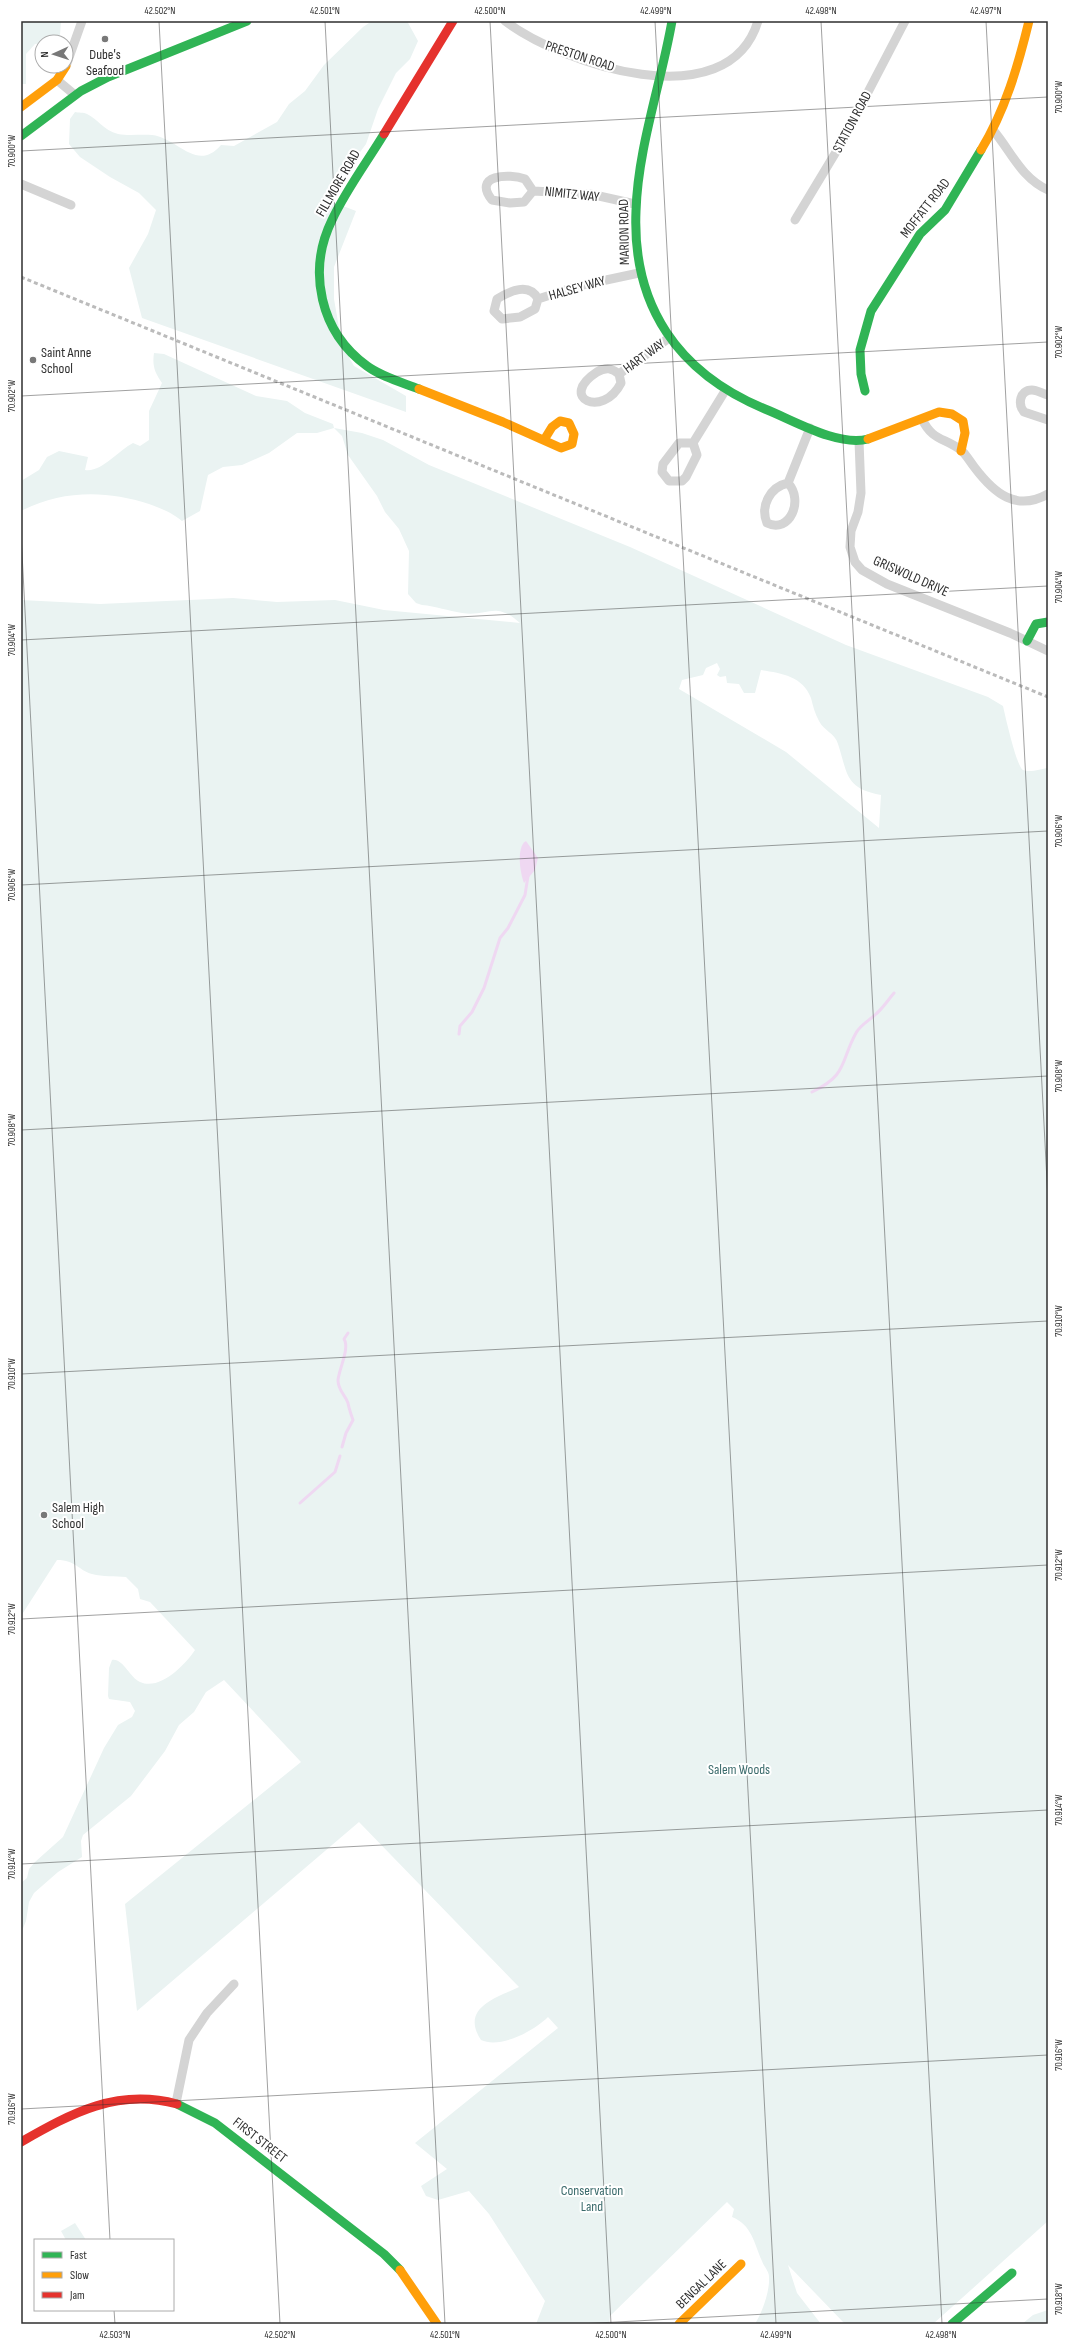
<svg xmlns="http://www.w3.org/2000/svg" width="1069" height="2345" viewBox="0 0 1069 2345" font-family="'Sofia Sans Condensed',sans-serif">
<style>
.green{fill:#eaf3f2;fill-rule:evenodd}
.water{fill:#efd8f2}
.lines{fill:none;stroke-linecap:round;stroke-linejoin:round}
.stream{stroke:#efd8f2;stroke-width:3}
.street{stroke:#d4d4d4;stroke-width:9}
.fast{stroke:#30b455;stroke-width:9}
.slow{stroke:#ff9f0a;stroke-width:9}
.jam{stroke:#e5322d;stroke-width:9}
.rail{stroke:#bbb;stroke-width:3;stroke-dasharray:4 3;stroke-linecap:butt}
.ticks{fill:none;stroke:#2f2f2f;stroke-width:1;stroke-opacity:0.45}
.poi-dot{fill:#787878;stroke:#fff;stroke-width:1.5}
.labels{text-anchor:middle;dominant-baseline:central;stroke-width:4;stroke-linejoin:round;paint-order:stroke}
.poi-label{font-size:14px;fill:#2f2f2f;stroke:#fff;text-anchor:start}
.street-label{font-size:14px;fill:#2f2f2f;stroke:#fff}
.park-label{font-size:14px;fill:#3b6b6c;stroke:#fff}
.neatline{fill:none;stroke:#2f2f2f;stroke-width:1.5}
.ticks-label{font-size:10px;text-anchor:middle;fill:#2f2f2f}
</style>
<rect width="100%" height="100%" fill="#fff"/>
<g class="green">
<path d="M21,21H61L60,35L54,42L35,44L26,54V84H21Z"/>
<path d="M372,21H407L418,41L410,59L396,73L378,109L366,144L344,174L330,201L356,211L334,267V299L342,345L354,366L406,396V412L142,318L129,268L148,234L156,210L139,193L110,177L80,157L69,144L70,119L75,112C78,113 84,112 87,114C98,119 103,130 118,134C129,136 141,134 152,135C178,138 197,173 221,145L234,146L277,122L289,104L305,91L324,65L363,27Z"/>
<path d="M154,353L164,354L256,396L287,401L305,413L333,424L334,428L362,433L383,440L429,465L630,547L846,645L988,697L1003,706C1005,715 1017,768 1023,770C1030,773 1041,769 1048,768V2221L933,2324H845L788,2265L797,2293L821,2324H755C762,2313 770,2291 769,2277C769,2271 764,2267 762,2261C754,2243 752,2225 732,2217L734,2209L727,2202L610,2316L609,2324H536L545,2301L489,2214L469,2191L438,2200L426,2196L421,2186L447,2169L415,2143L558,2028L548,2017C534,2031 500,2049 481,2040C460,2008 496,1998 519,1987L359,1822L137,2011L125,1904L301,1762L224,1680L206,1692L194,1712L179,1725L165,1751L131,1796L83,1835L81,1841L82,1857L58,1872L34,1893L29,1902L26,1921L21,1933V1883L27,1878L29,1869L35,1862L63,1837L104,1748L118,1725L132,1717L135,1711L130,1702L109,1699L108,1696L109,1668L112,1660C123,1658 130,1678 140,1682C160,1691 185,1665 195,1650L150,1602L140,1599L138,1589L126,1577C115,1576 103,1577 92,1574C78,1570 76,1560 57,1560L21,1616V600L100,604L233,598L277,602L335,600L384,610L520,623C494,600 489,617 462,613C448,611 436,606 422,605L416,603L408,594L409,551L399,529L385,512L377,496L348,455L342,436L334,428L317,433H297L269,453L242,465L223,467L208,475L200,511L182,521C171,512 162,509 149,504C106,490 62,490 21,511V481L39,470L47,457L59,451L88,457L85,470C101,473 119,450 133,443L140,446L149,440V411L162,383C155,373 152,366 154,353ZM717,663L720,669L717,675L720,677L726,676L727,683L739,684L744,693H755L761,670C781,673 803,676 811,698C813,706 815,714 819,721C824,731 835,733 838,744C848,775 845,788 881,795L879,828L786,752L679,689L682,680L703,675L706,668Z"/>
<path d="M75,2223L86,2240H66L61,2231Z"/>
<path d="M1048,2310V2324H1022L1033,2315Z"/>
</g>
<path class="water" d="M526,841L538,858L535,870L524,883C520,873 516,847 526,841Z"/>
<g class="lines">
<g class="stream">
<path d="M459,1034L460,1026L472,1012L484,988L500,938L508,928L525,895L528,876"/>
<path d="M812,1092C848,1075 840,1062 856,1033C860,1025 870,1020 876,1014C883,1008 888,1000 894,993"/>
<path d="M342,1447L346,1433L353,1420C351,1414 349,1409 348,1403C345,1394 338,1391 338,1380C339,1369 350,1348 344,1339L348,1333"/>
<path d="M300,1503L335,1472L340,1456"/>
</g>
<g class="street">
<path d="M505,21C562,64 728,120 758,21"/>
<path d="M66,66L82,21"/>
<path d="M57,80L75,95"/>
<path d="M993,130C1011,151 1021,178 1048,190"/>
<path d="M21,184L71,205"/>
<path d="M533,191L524,202L510,203L492,200C472,175 509,173 525,179L533,191L590,194L635,204"/>
<path d="M795,220L842,142L905,21"/>
<path d="M538,299C529,282 510,291 497,299L494,311L502,319L520,317L535,309L538,299L578,286L639,273"/>
<path d="M619,374L621,383C603,419 557,398 597,372C606,367 612,368 619,374L669,338"/>
<path d="M1048,395C1043,394 1037,390 1032,390C1019,390 1018,405 1024,412L1048,420"/>
<path d="M922,419C933,442 945,437 962,451C967,456 971,463 975,468C994,493 1016,512 1048,494"/>
<path d="M859,441L861,493L858,512L851,531L850,547L855,562L862,570L887,584L1010,633L1048,651"/>
<path d="M693,443L697,455L686,477L682,481H669L662,472L663,464L679,443H693L725,391"/>
<path d="M788,483C804,500 790,534 767,523C760,506 770,487 788,483L810,428"/>
<path d="M176,2103L189,2040L207,2013L234,1984"/>
</g>
<g class="fast">
<path d="M672,21C661,84 638,147 636,211C632,306 678,373 765,409C793,420 838,447 868,439"/>
<path d="M384,134C367,162 346,190 332,220C307,271 320,332 367,366C382,377 401,382 419,389"/>
<path d="M21,136L81,91L108,77L247,21"/>
<path d="M865,391L861,374L860,350L871,311L920,234L945,210L981,150"/>
<path d="M1027,641L1036,624L1048,622"/>
<path d="M177,2104L215,2123L384,2254L400,2270"/>
<path d="M952,2324L1012,2273"/>
</g>
<g class="slow">
<path d="M21,107L57,80L66,66"/>
<path d="M981,150C1005,111 1018,66 1029,21"/>
<path d="M419,389L503,422L561,448L572,444L574,434L569,423L560,421L552,427L544,440"/>
<path d="M868,439L939,412L952,414L963,421L965,433L961,451"/>
<path d="M400,2270L437,2324"/>
<path d="M679,2324L741,2264"/>
</g>
<g class="jam">
<path d="M384,134L453,21"/>
<path d="M21,2142C72,2113 117,2088 177,2104"/>
</g>
<path class="rail" d="M21,277L1048,697"/>
</g>
<path class="ticks" d="M159,21L280,2324M325,21L445,2324M490,21L611,2324M655,21L776,2324M821,21L942,2324M986,21L1048,1200M21,151L1048,97M21,396L1048,342M21,534L110,2240M21,640L1048,586M21,885L1048,831M21,1130L1048,1076M21,1374L1048,1321M21,1619L1048,1565M21,1864L1048,1810M21,2109L1048,2055M114,2310L115,2324M579,2324L1048,2299"/>
<g class="poi-dot">
<circle cx="105" cy="39" r="4"/>
<circle cx="33" cy="360" r="4"/>
<circle cx="44" cy="1515" r="4"/>
</g>
<g class="labels">
<g class="poi-label">
<text x="105" y="54" text-anchor="middle">Dube's<tspan x="105" dy="16">Seafood</tspan></text>
<text x="41" y="352">Saint Anne<tspan x="41" dy="16">School</tspan></text>
<text x="52" y="1507">Salem High<tspan x="52" dy="16">School</tspan></text>
</g>
<g class="street-label">
<text transform="translate(580 56) rotate(18)">PRESTON ROAD</text>
<text transform="translate(852 122) rotate(-62)">STATION ROAD</text>
<text transform="translate(338 183) rotate(-60)">FILLMORE ROAD</text>
<text transform="translate(572 194) rotate(6)">NIMITZ WAY</text>
<text transform="translate(925 208) rotate(-52)">MOFFATT ROAD</text>
<text transform="translate(624 232) rotate(-91)">MARION ROAD</text>
<text transform="translate(577 288) rotate(-16)">HALSEY WAY</text>
<text transform="translate(644 356) rotate(-36)">HART WAY</text>
<text transform="translate(911 576) rotate(24)">GRISWOLD DRIVE</text>
<text transform="translate(260 2140) rotate(38)">FIRST STREET</text>
<text transform="translate(701 2284) rotate(-44)">BENGAL LANE</text>
</g>
<g class="park-label">
<text x="739" y="1769">Salem Woods</text>
<text x="592" y="2190">Conservation<tspan x="592" dy="16">Land</tspan></text>
</g>
</g>
<rect width="1069" height="2345" fill="none" stroke="#ffffff" stroke-width="44"/>
<rect x="34" y="2239" width="140" height="72" fill="#ffffff" stroke="#acacac"/>
<rect x="42" y="2252" width="20" height="6" fill="#30b455" stroke="#acacac"/>
<text x="70" y="2259" font-size="12" fill="#2f2f2f">Fast</text>
<rect x="42" y="2272" width="20" height="6" fill="#ff9f0a" stroke="#acacac"/>
<text x="70" y="2279" font-size="12" fill="#2f2f2f">Slow</text>
<rect x="42" y="2292" width="20" height="6" fill="#e5322d" stroke="#acacac"/>
<text x="70" y="2299" font-size="12" fill="#2f2f2f">Jam</text>
<g transform="translate(54 54) rotate(267)"><circle r="19" fill="#ffffff" stroke="#acacac"/>
<path d="M0-3L7 15L0 10L-7 15Z" fill="#787878"/>
<text y="-6" font-size="11" font-weight="bold" text-anchor="middle" fill="#2f2f2f">N</text>
</g>
<rect x="22" y="22" width="1025" height="2301" class="neatline"/>
<g class="ticks-label">
<text x="160" y="14">42.502°N</text>
<text x="325" y="14">42.501°N</text>
<text x="490" y="14">42.500°N</text>
<text x="656" y="14">42.499°N</text>
<text x="821" y="14">42.498°N</text>
<text x="986" y="14">42.497°N</text>
<text transform="translate(1058 97) rotate(-90)" y="4">70.900°W</text>
<text transform="translate(11 151) rotate(-90)" y="4">70.900°W</text>
<text transform="translate(1058 342) rotate(-90)" y="4">70.902°W</text>
<text transform="translate(11 396) rotate(-90)" y="4">70.902°W</text>
<text transform="translate(1058 587) rotate(-90)" y="4">70.904°W</text>
<text transform="translate(11 640) rotate(-90)" y="4">70.904°W</text>
<text transform="translate(1058 831) rotate(-90)" y="4">70.906°W</text>
<text transform="translate(11 885) rotate(-90)" y="4">70.906°W</text>
<text transform="translate(1058 1076) rotate(-90)" y="4">70.908°W</text>
<text transform="translate(11 1130) rotate(-90)" y="4">70.908°W</text>
<text transform="translate(1058 1321) rotate(-90)" y="4">70.910°W</text>
<text transform="translate(11 1374) rotate(-90)" y="4">70.910°W</text>
<text transform="translate(1058 1565) rotate(-90)" y="4">70.912°W</text>
<text transform="translate(11 1619) rotate(-90)" y="4">70.912°W</text>
<text transform="translate(1058 1810) rotate(-90)" y="4">70.914°W</text>
<text transform="translate(11 1864) rotate(-90)" y="4">70.914°W</text>
<text transform="translate(1058 2055) rotate(-90)" y="4">70.916°W</text>
<text transform="translate(11 2109) rotate(-90)" y="4">70.916°W</text>
<text transform="translate(1058 2299) rotate(-90)" y="4">70.918°W</text>
<text x="115" y="2338">42.503°N</text>
<text x="280" y="2338">42.502°N</text>
<text x="445" y="2338">42.501°N</text>
<text x="611" y="2338">42.500°N</text>
<text x="776" y="2338">42.499°N</text>
<text x="941" y="2338">42.498°N</text>
</g>
</svg>
